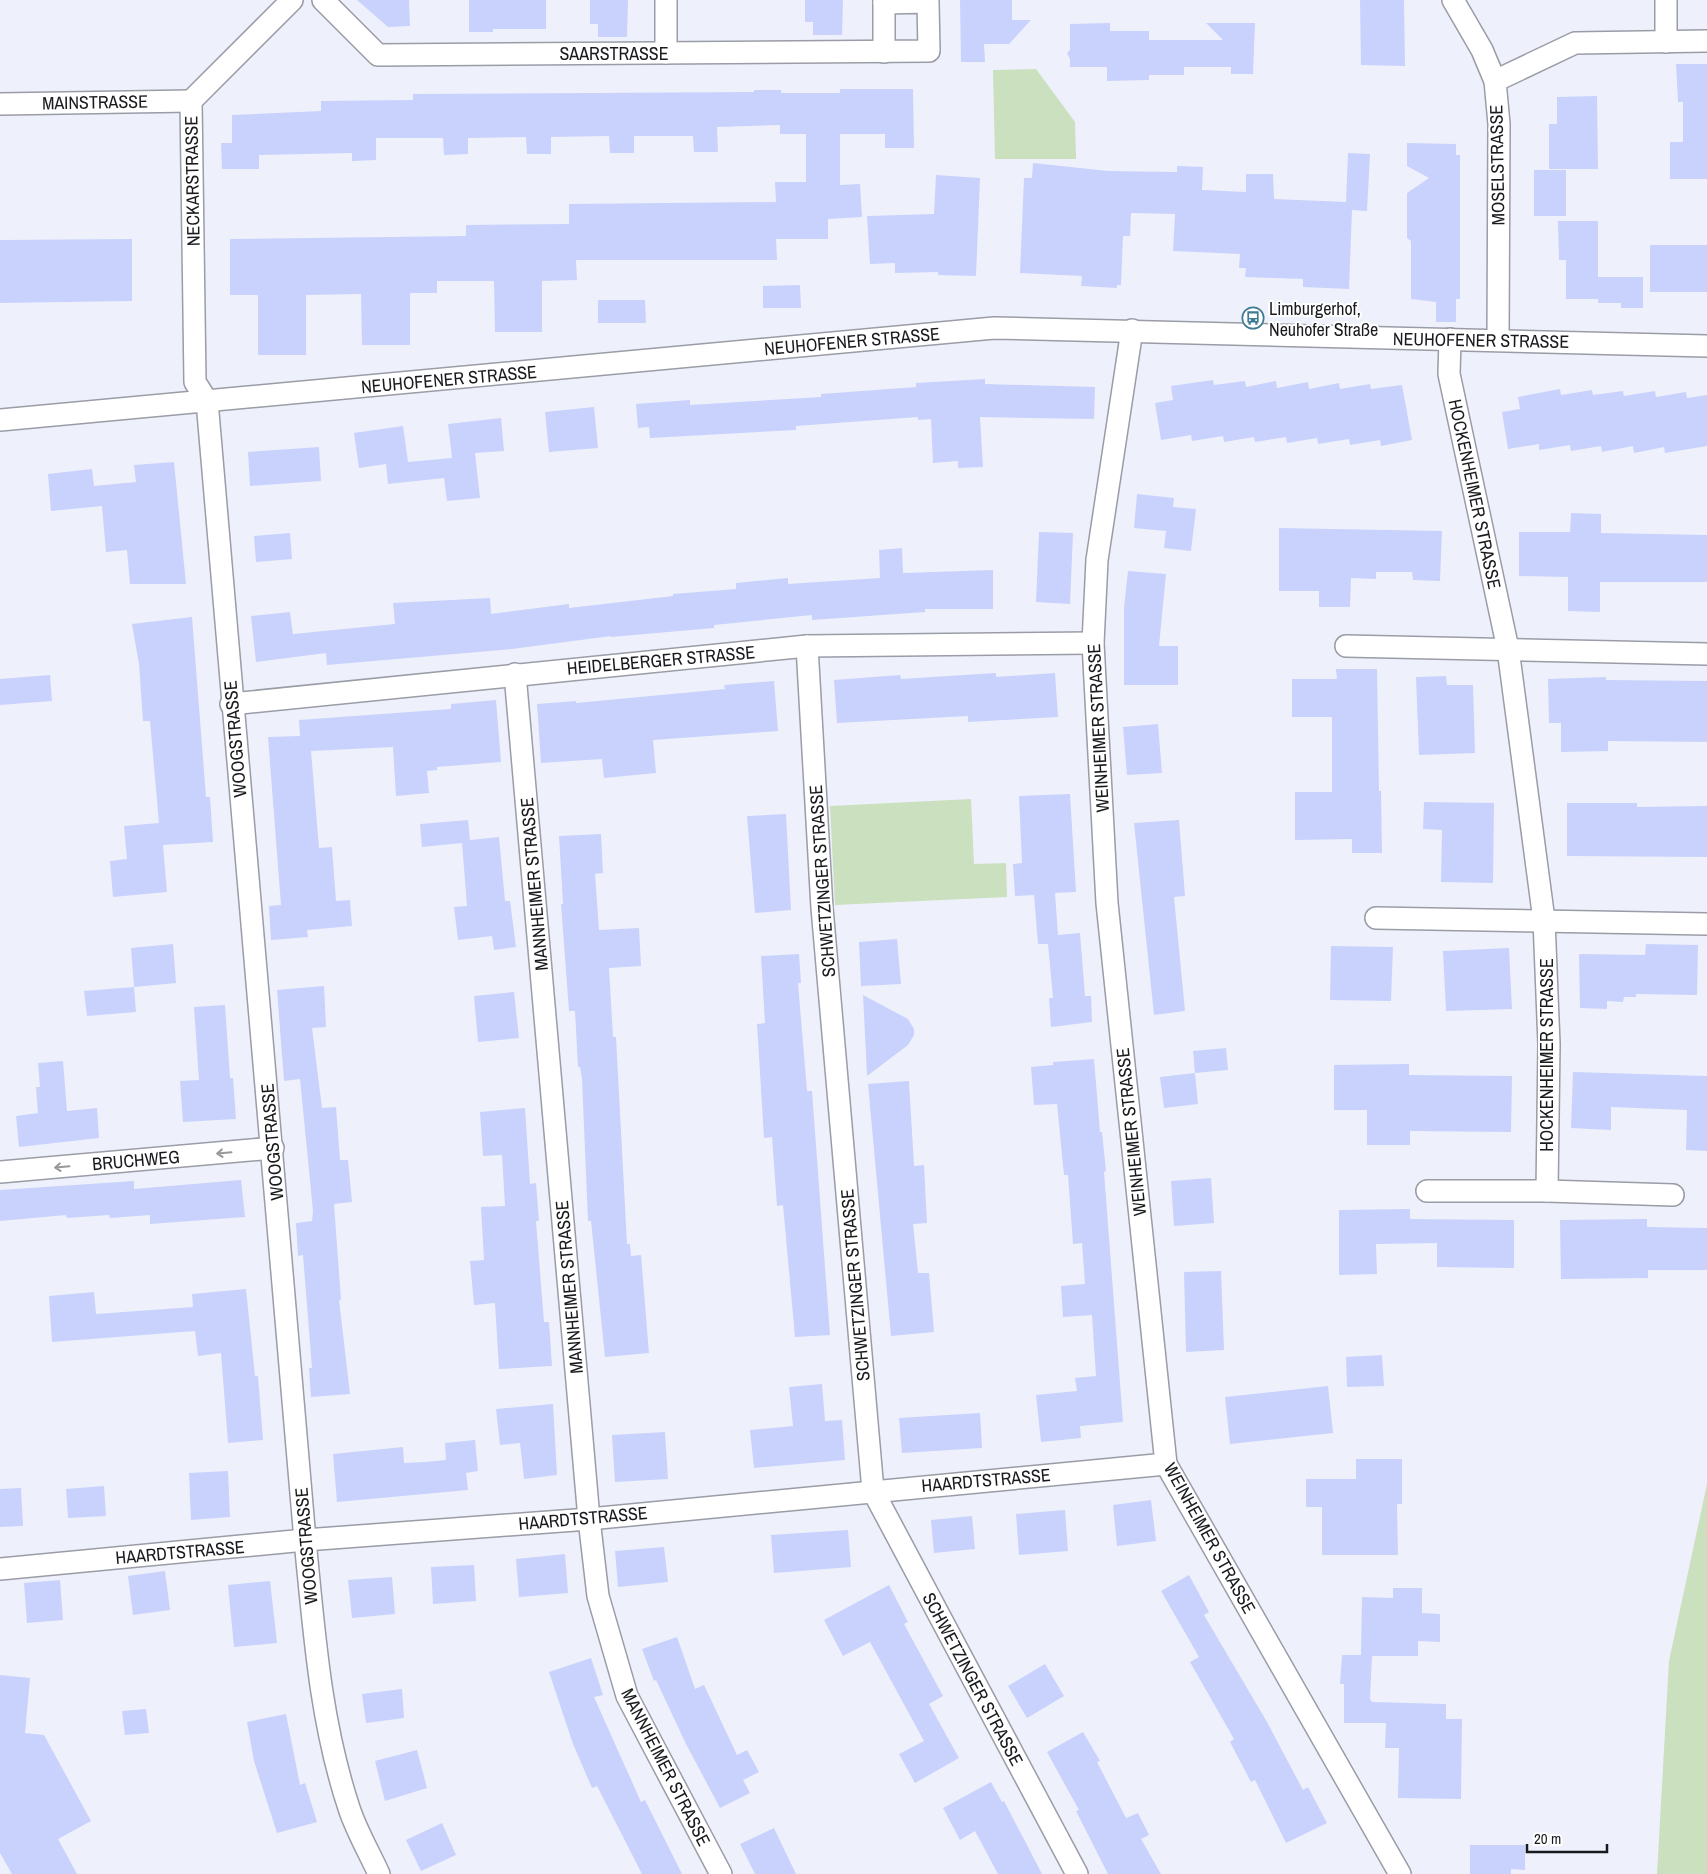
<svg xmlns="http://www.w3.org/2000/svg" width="1707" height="1874" viewBox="0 0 1707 1874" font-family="'Archivo Narrow',sans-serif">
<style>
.green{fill:#cae0bf}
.building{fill:#c9d2fc}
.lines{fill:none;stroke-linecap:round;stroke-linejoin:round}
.minor-casing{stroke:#9a9ca6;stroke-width:24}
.minor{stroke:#fff;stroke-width:21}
.oneway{stroke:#98989a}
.labels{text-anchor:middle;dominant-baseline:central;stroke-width:4;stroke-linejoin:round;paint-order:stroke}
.street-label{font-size:18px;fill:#191a1e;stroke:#fff}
.poi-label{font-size:18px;fill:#191a1e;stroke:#fff;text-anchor:start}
</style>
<rect width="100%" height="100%" fill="#eef1fb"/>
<g class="green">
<path d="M1036,69L1075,122L1076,159H995L993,70Z"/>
<path d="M971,799L974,864L1006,863L1007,897L835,905L830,806Z"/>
<path d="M1707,1484V1874H1657L1669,1661Z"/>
</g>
<g class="building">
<path d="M357,0H409L410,26L388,27Z"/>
<path d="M469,0H546V29H493V32H469Z"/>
<path d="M590,0H628L627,37H598V24H590Z"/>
<path d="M805,0H843L842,35H813V22H805Z"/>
<path d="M960,0H1012V20H1031L1009,44H984L985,62H961Z"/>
<path d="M1360,0H1404L1405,66L1361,65Z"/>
<path d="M1110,23V31H1149V40H1223L1206,23H1255L1253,74H1231V67H1184V75H1149V80L1107,81V67H1070V59L1067,53L1070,50V24Z"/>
<path d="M1676,64H1707V179H1670V142H1683V102H1678Z"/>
<path d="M840,89H913L914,148H885V134H840V185L860,184L862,217L828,219V239H776L777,260H576L577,280L542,281V332H495L494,281H437V293H410V345H362L361,294L306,295V355H258V295H230V239L466,236V225L569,224V204L776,202L775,182H806V134H780V125L717,127L718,152H694L693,136H634V153H610L609,136L551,137V154H527L526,137L468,138V154L444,155L443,138H376V160L352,161V153L259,155V169H222L221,143H232V115L321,111V101L413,100V94L754,92V90H781V93H840Z"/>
<path d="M1597,96L1598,169H1549V124H1557V97Z"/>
<path d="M1407,143L1456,144V155H1460V299H1456V322H1436V302L1411,299V241L1407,238V193L1429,178L1407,166Z"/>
<path d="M1348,153L1370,154L1367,211L1352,210L1349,289L1303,287V279L1245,277L1246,268H1239L1240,254L1173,251L1175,214L1131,213L1130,236H1123L1121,285H1117V288L1081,286L1082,276L1020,273L1024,178H1032L1033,163L1108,171L1177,172V166L1203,167L1202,190L1246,192V174H1273L1274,199L1346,202Z"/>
<rect x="1534" y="170" width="32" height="46"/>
<path d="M936,175L980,178L976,276L938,275V272L895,273V263L870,264L867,216L934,214Z"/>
<path d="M1558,221H1598V277H1643V308H1621V303H1598V299H1566V260H1559Z"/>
<path d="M132,239V301L0,303V240Z"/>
<rect x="1650" y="245" width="57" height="47"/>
<path d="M800,285L801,308H763V286Z"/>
<path d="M598,300H645L646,323H598Z"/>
<path d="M985,379V384L1095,387L1094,419L980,417L983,467L958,468V461L933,463L931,419L918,420V417L796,426V430L650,438L649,427L638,428L636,404L690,400V405L821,397V394L916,387V383Z"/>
<path d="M1213,380L1214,385L1245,381L1246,387L1276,381L1277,388L1308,382L1309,389L1339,383L1340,389L1370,384L1371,389L1402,385L1412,440L1381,446L1380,440L1350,445L1349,439L1318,444L1317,438L1287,443L1286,437L1255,442L1254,437L1224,442L1223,436L1192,441L1191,435L1161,440L1155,403L1173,400L1171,386Z"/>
<path d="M1560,389L1561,395L1592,390L1593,395L1623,391L1624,396L1655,391L1656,397L1686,392L1687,398L1707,395V446L1665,453L1664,447L1634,453L1633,446L1602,452L1601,446L1571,451L1570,445L1539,450V444L1508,449L1502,412L1520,409L1518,397Z"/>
<path d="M594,407L598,448L549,452L545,412Z"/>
<path d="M501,418L504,451L475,453L480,498L447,501L444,478L388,484L386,464L359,468L354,433L403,426L408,462L452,458L448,424Z"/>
<path d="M319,447L321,481L250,486L248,452Z"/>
<path d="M174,462L186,584H130L127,550L106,552L102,506L51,511L48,474L92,469L94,486L136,482L134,465Z"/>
<path d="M1137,494L1174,498L1173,507L1196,509L1191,551L1164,548L1166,531L1134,528Z"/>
<path d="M1571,513L1601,514V533L1707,535V582H1600V612L1568,611V577L1519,576V532H1570Z"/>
<path d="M1279,528L1442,531L1440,581L1413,580L1412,572H1376V579L1351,578L1350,607H1319V591H1279Z"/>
<path d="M1039,532L1073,533L1070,604L1036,602Z"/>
<path d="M290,533L292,559L256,562L254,536Z"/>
<path d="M902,548L903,573L993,570V609H925V612L812,620V615L714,625V628L611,637V636L512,649L327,665L326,653L256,662L251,616L290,612L293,634L395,624L393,603L490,598L491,614L569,604V608L673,596V594L736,589V583L788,578V584L880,578L879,550Z"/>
<path d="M1128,571L1166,574L1159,646H1178V685H1124V608Z"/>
<path d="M192,617L206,797H210L213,842L163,845L167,892L113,897L110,861L127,859L124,826L159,823L150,721H143L139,664L132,624Z"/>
<path d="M1336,669H1377L1379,791H1381L1382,853H1352V839L1295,840V792H1332V717H1292V679H1337Z"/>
<path d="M996,673V677L1055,673L1058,717L968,722V716L837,723L834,680L900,675L901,679Z"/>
<path d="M50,675L52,701L0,705V679Z"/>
<path d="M1446,676L1447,685H1473L1475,753L1419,755L1416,677Z"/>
<path d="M1606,677V680L1707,681V742L1608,741V751L1561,752V723H1549L1548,679Z"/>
<path d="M774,681L778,731L653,740L656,773L604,778L602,759L541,763L537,704L576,701V703L725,689L724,685Z"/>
<path d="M496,700L501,762L437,767V770L427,771L429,793L396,796L393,747L311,751L319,848L332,847L336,901L350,900L352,926L307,930L308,937L271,940L269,906L281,905L268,737L300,736L299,720L451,709V704Z"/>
<path d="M1158,724L1162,773L1127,775L1123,727Z"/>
<path d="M1070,794L1076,892L1055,893L1058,935L1080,933L1085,996H1091L1092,1022L1051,1027L1049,998H1053L1048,944H1038L1034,895L1015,896L1013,864L1022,863L1019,796Z"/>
<path d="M1424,802L1494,803L1493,883L1441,882L1442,830L1423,829Z"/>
<path d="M1567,803H1637V807L1707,806V857L1567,856Z"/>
<path d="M786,814L791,910L755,913L747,816Z"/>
<path d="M468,820L470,840L499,837L505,901H510L516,947L494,950L492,936L458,940L454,907L467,906L462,843L422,847L420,824Z"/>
<path d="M1179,820L1185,896L1174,897L1185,1011L1154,1015L1134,823Z"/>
<path d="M601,834L603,873L595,874L599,930L639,928L641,966L609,968L613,1037H616L627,1244H630L631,1256L641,1255L649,1353L605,1357L591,1221H588L582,1079L580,1067H578L575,1011H569L561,904H563L559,836Z"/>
<path d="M897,939L901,984L861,986L859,942Z"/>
<path d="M173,944L176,983L134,987L131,948Z"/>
<path d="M1646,944L1698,945L1697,995L1636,994V997H1624L1623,1002L1607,1001V1009L1580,1008L1579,954L1645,955Z"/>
<path d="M1331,946L1393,947L1391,1001L1330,1000Z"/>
<path d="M1509,948L1512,1009L1446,1011L1443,951Z"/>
<path d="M799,954L801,983H798L807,1091H812L830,1335L795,1337L783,1205L777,1206L772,1137L764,1138L757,1024L765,1023L761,956Z"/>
<path d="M324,986L326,1027L312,1028L322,1108L336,1107L340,1160H348L352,1202L334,1204L341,1300H339L350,1394L311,1397L309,1368H312L303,1255L298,1256L296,1223L312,1221L313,1211L300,1079L284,1081L277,990Z"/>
<path d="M134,987L136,1012L87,1016L84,991Z"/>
<path d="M514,992L519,1038L478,1042L474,996Z"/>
<path d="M863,995L908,1019L914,1029V1035L908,1045L867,1076Z"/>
<path d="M225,1005L230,1078H233L236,1119L183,1122L180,1081L199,1080L194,1007Z"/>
<path d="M1226,1048L1228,1070L1195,1073L1193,1051Z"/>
<path d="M1094,1059L1100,1132H1102L1106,1171L1104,1172L1123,1422L1080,1426L1081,1438L1041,1442L1036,1395L1077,1391L1075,1378L1096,1376L1092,1315L1063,1317L1061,1286L1085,1284L1082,1243L1073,1244L1068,1175H1064L1057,1104L1034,1105L1031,1067L1053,1065V1062Z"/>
<path d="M63,1061L67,1111L97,1108L99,1138L19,1147L16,1116L38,1113L36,1087H40L38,1063Z"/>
<path d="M1409,1064V1075L1512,1076L1511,1132L1410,1131V1145H1367V1110H1334V1065Z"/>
<path d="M1573,1072L1707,1076V1151L1686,1150L1687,1110L1611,1107V1130L1571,1128Z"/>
<path d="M1195,1073L1198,1104L1164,1108L1160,1077Z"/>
<path d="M909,1081L914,1166L924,1165L927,1223L913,1224L918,1273H929L934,1332L891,1336L868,1084Z"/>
<path d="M525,1108L530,1184L536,1183L539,1221H536L544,1322H549L552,1366L499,1369L495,1303L474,1305L470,1261L484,1260L481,1207L505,1206L502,1155L483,1156L480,1112Z"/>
<path d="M1211,1178L1214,1223L1174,1226L1171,1181Z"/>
<path d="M241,1180L245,1217L150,1224V1215L110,1218L109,1215L67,1218L66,1215L0,1221V1190L134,1181V1189Z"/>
<path d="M1410,1209V1219L1514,1220V1268L1437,1267V1243L1376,1244L1377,1274L1339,1275V1210Z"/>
<path d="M1647,1219V1227L1707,1228V1270H1648V1278L1561,1279L1560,1220Z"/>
<path d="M1221,1271L1224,1350L1186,1352L1184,1272Z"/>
<path d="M246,1289L255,1376H258L263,1440L228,1443L221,1353L198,1356L195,1331L52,1342L49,1296L94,1292L96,1314L193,1307L192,1294Z"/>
<path d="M1382,1355L1384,1386L1347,1387L1346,1357Z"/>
<path d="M822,1384L825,1421L842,1420L845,1460L754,1468L750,1430L793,1426L789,1387Z"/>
<path d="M1328,1386L1333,1433L1230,1444L1225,1397Z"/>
<path d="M553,1404L557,1475L524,1479L520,1443L500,1445L496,1409Z"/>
<path d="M980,1413L982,1448L902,1453L899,1418Z"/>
<path d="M665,1432L668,1479L615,1482L612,1435Z"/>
<path d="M475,1440L478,1471L466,1473L468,1490L337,1502L333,1454L403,1447L404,1463L425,1462L446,1460L445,1443Z"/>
<path d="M1356,1459H1402V1504H1397L1398,1555H1322V1507H1306V1479H1356Z"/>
<path d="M228,1471L230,1517L191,1520L189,1473Z"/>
<path d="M104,1486L106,1516L68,1518L66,1489Z"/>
<path d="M21,1488L23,1526L0,1527V1489Z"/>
<path d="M1151,1500L1156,1541L1117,1546L1113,1505Z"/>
<path d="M1065,1510L1068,1551L1019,1555L1016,1514Z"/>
<path d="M972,1516L975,1549L934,1553L931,1520Z"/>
<path d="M848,1530L851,1567L774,1573L771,1535Z"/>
<path d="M664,1547L668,1582L618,1587L615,1551Z"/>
<path d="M565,1554L568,1593L519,1597L516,1559Z"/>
<path d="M474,1565L476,1601L433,1604L431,1567Z"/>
<path d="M165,1571L170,1610L133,1615L128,1576Z"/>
<path d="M1189,1575L1209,1612L1204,1615L1267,1722L1303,1790L1308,1787L1327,1823L1286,1843L1255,1780L1251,1782L1230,1742L1234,1739L1190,1662L1199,1657L1161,1591Z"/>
<path d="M392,1577L395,1614L352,1618L348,1580Z"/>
<path d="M60,1580L63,1620L27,1623L24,1583Z"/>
<path d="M270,1581L277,1643L234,1647L228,1585Z"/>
<path d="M889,1585L908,1622L904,1624L943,1696L929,1704L959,1758L915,1783L899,1754L924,1741L870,1642L843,1656L824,1620Z"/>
<path d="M1393,1588H1422V1613L1440,1614V1642L1418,1641V1656H1372L1370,1699L1372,1702L1446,1704V1719H1462L1461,1799L1398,1798L1399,1748H1385L1386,1723H1344V1684H1340L1342,1655H1361L1362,1597L1393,1598Z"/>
<path d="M677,1637L695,1689L704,1685L737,1755L747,1750L759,1772L743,1780L750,1793L720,1808L686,1744L656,1680L654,1681L642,1649Z"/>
<path d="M591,1658L603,1695L594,1697L641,1802L645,1800L682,1874H642L597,1786L592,1788L573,1744L549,1672Z"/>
<path d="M1045,1664L1064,1696L1027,1718L1008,1686Z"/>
<path d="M0,1675L30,1678L25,1733L44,1735L91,1821L58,1839L77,1874H12L0,1853Z"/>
<path d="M402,1689L404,1718L366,1723L362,1694Z"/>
<path d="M146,1709L149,1733L125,1735L122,1711Z"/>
<path d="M286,1714L300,1785L305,1783L317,1822L277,1833L254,1761L247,1722Z"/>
<path d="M1083,1732L1100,1761L1097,1762L1126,1818L1138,1813L1149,1835L1141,1839L1161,1874H1108L1076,1811L1079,1810L1047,1752Z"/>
<path d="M417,1750L427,1788L385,1801L375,1761Z"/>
<path d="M991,1782L1002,1802L1004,1801L1042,1874H998L975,1831L960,1840L943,1808Z"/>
<path d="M442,1823L456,1855L421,1871L406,1840Z"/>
<path d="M774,1828L784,1849L796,1874H755L740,1844Z"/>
<path d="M1470,1845H1525V1870L1511,1869V1874H1470Z"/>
</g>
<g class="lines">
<g class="minor-casing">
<g id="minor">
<path d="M292,0L191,101L195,382L207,401L305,1540C314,1630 320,1721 349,1808C356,1830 369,1852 379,1874"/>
<path d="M323,0L378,55L929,51L928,2L884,3"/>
<path d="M666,0V53"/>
<path d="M884,0V52"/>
<path d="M1453,0L1482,50L1495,81L1499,124L1498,340"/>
<path d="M1666,0V42"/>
<path d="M1495,81L1575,43L1707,41"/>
<path d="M0,104L191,101"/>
<path d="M1132,330L1097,560L1093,643L1107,903L1166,1464L1400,1874"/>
<path d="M1450,339L1449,374L1508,649L1544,920L1549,1044L1547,1191"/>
<path d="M0,420L994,328L1707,346"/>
<path d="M807,646L822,908L873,1491L1077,1874"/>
<path d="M1346,646L1707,654"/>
<path d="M515,674L589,1519L598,1596L627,1696L721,1874"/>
<path d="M231,704L807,646L1093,643"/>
<path d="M1376,918L1707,924"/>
<path d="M0,1172L273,1148"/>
<path d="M1427,1191H1547L1673,1195"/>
<path d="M0,1569L305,1540L589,1519L1166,1464"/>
</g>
</g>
<use href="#minor" class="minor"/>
</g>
<defs><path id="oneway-shaft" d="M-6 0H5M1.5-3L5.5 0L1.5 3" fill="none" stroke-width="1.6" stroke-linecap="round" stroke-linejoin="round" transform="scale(1.25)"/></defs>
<g class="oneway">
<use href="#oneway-shaft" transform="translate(224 1153) rotate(175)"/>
<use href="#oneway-shaft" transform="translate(62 1167) rotate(175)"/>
</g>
<defs>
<g id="bus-ring" transform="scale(1.125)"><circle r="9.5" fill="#fff" stroke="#3f7b92" stroke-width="1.5"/><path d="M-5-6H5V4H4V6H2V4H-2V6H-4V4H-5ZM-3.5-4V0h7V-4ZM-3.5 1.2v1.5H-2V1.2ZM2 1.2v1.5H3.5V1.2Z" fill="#3f7b92"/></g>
</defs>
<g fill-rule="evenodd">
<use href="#bus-ring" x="1253" y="318"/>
</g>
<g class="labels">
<g class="street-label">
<text x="614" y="53">SAARSTRASSE</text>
<text transform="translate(95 102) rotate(-1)">MAINSTRASSE</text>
<text transform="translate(1497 165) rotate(-91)">MOSELSTRASSE</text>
<text transform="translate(192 181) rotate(-91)">NECKARSTRASSE</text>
<text transform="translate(1481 340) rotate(1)">NEUHOFENER STRASSE</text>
<text transform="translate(852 341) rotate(-5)">NEUHOFENER STRASSE</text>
<text transform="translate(449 379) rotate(-5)">NEUHOFENER STRASSE</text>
<text transform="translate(1475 494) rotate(78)">HOCKENHEIMER STRASSE</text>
<text transform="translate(661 660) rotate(-5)">HEIDELBERGER STRASSE</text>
<text transform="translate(1098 728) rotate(-93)">WEINHEIMER STRASSE</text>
<text transform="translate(235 739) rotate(-95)">WOOGSTRASSE</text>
<text transform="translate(822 881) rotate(-94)">SCHWETZINGER STRASSE</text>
<text transform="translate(534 884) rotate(-95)">MANNHEIMER STRASSE</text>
<text transform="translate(1546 1055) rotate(-90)">HOCKENHEIMER STRASSE</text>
<text transform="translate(1131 1132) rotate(-96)">WEINHEIMER STRASSE</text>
<text transform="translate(272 1142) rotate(-95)">WOOGSTRASSE</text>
<text transform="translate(136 1160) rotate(-5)">BRUCHWEG</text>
<text transform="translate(855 1285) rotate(-95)">SCHWETZINGER STRASSE</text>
<text transform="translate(569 1287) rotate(-95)">MANNHEIMER STRASSE</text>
<text transform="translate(986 1480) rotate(-5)">HAARDTSTRASSE</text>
<text transform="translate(583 1518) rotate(-5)">HAARDTSTRASSE</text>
<text transform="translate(1210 1538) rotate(61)">WEINHEIMER STRASSE</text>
<text transform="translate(306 1546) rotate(-95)">WOOGSTRASSE</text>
<text transform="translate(180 1552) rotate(-5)">HAARDTSTRASSE</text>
<text transform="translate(973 1679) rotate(62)">SCHWETZINGER STRASSE</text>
<text transform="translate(666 1767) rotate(63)">MANNHEIMER STRASSE</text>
</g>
<g class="poi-label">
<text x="1269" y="308">Limburgerhof,<tspan x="1269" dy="21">Neuhofer Straße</tspan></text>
</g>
</g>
<path d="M1527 1844v8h80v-8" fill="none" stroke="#191a1e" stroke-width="2.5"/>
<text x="1534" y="1844" font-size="15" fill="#191a1e" stroke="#ffffff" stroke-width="4" paint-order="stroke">20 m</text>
</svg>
